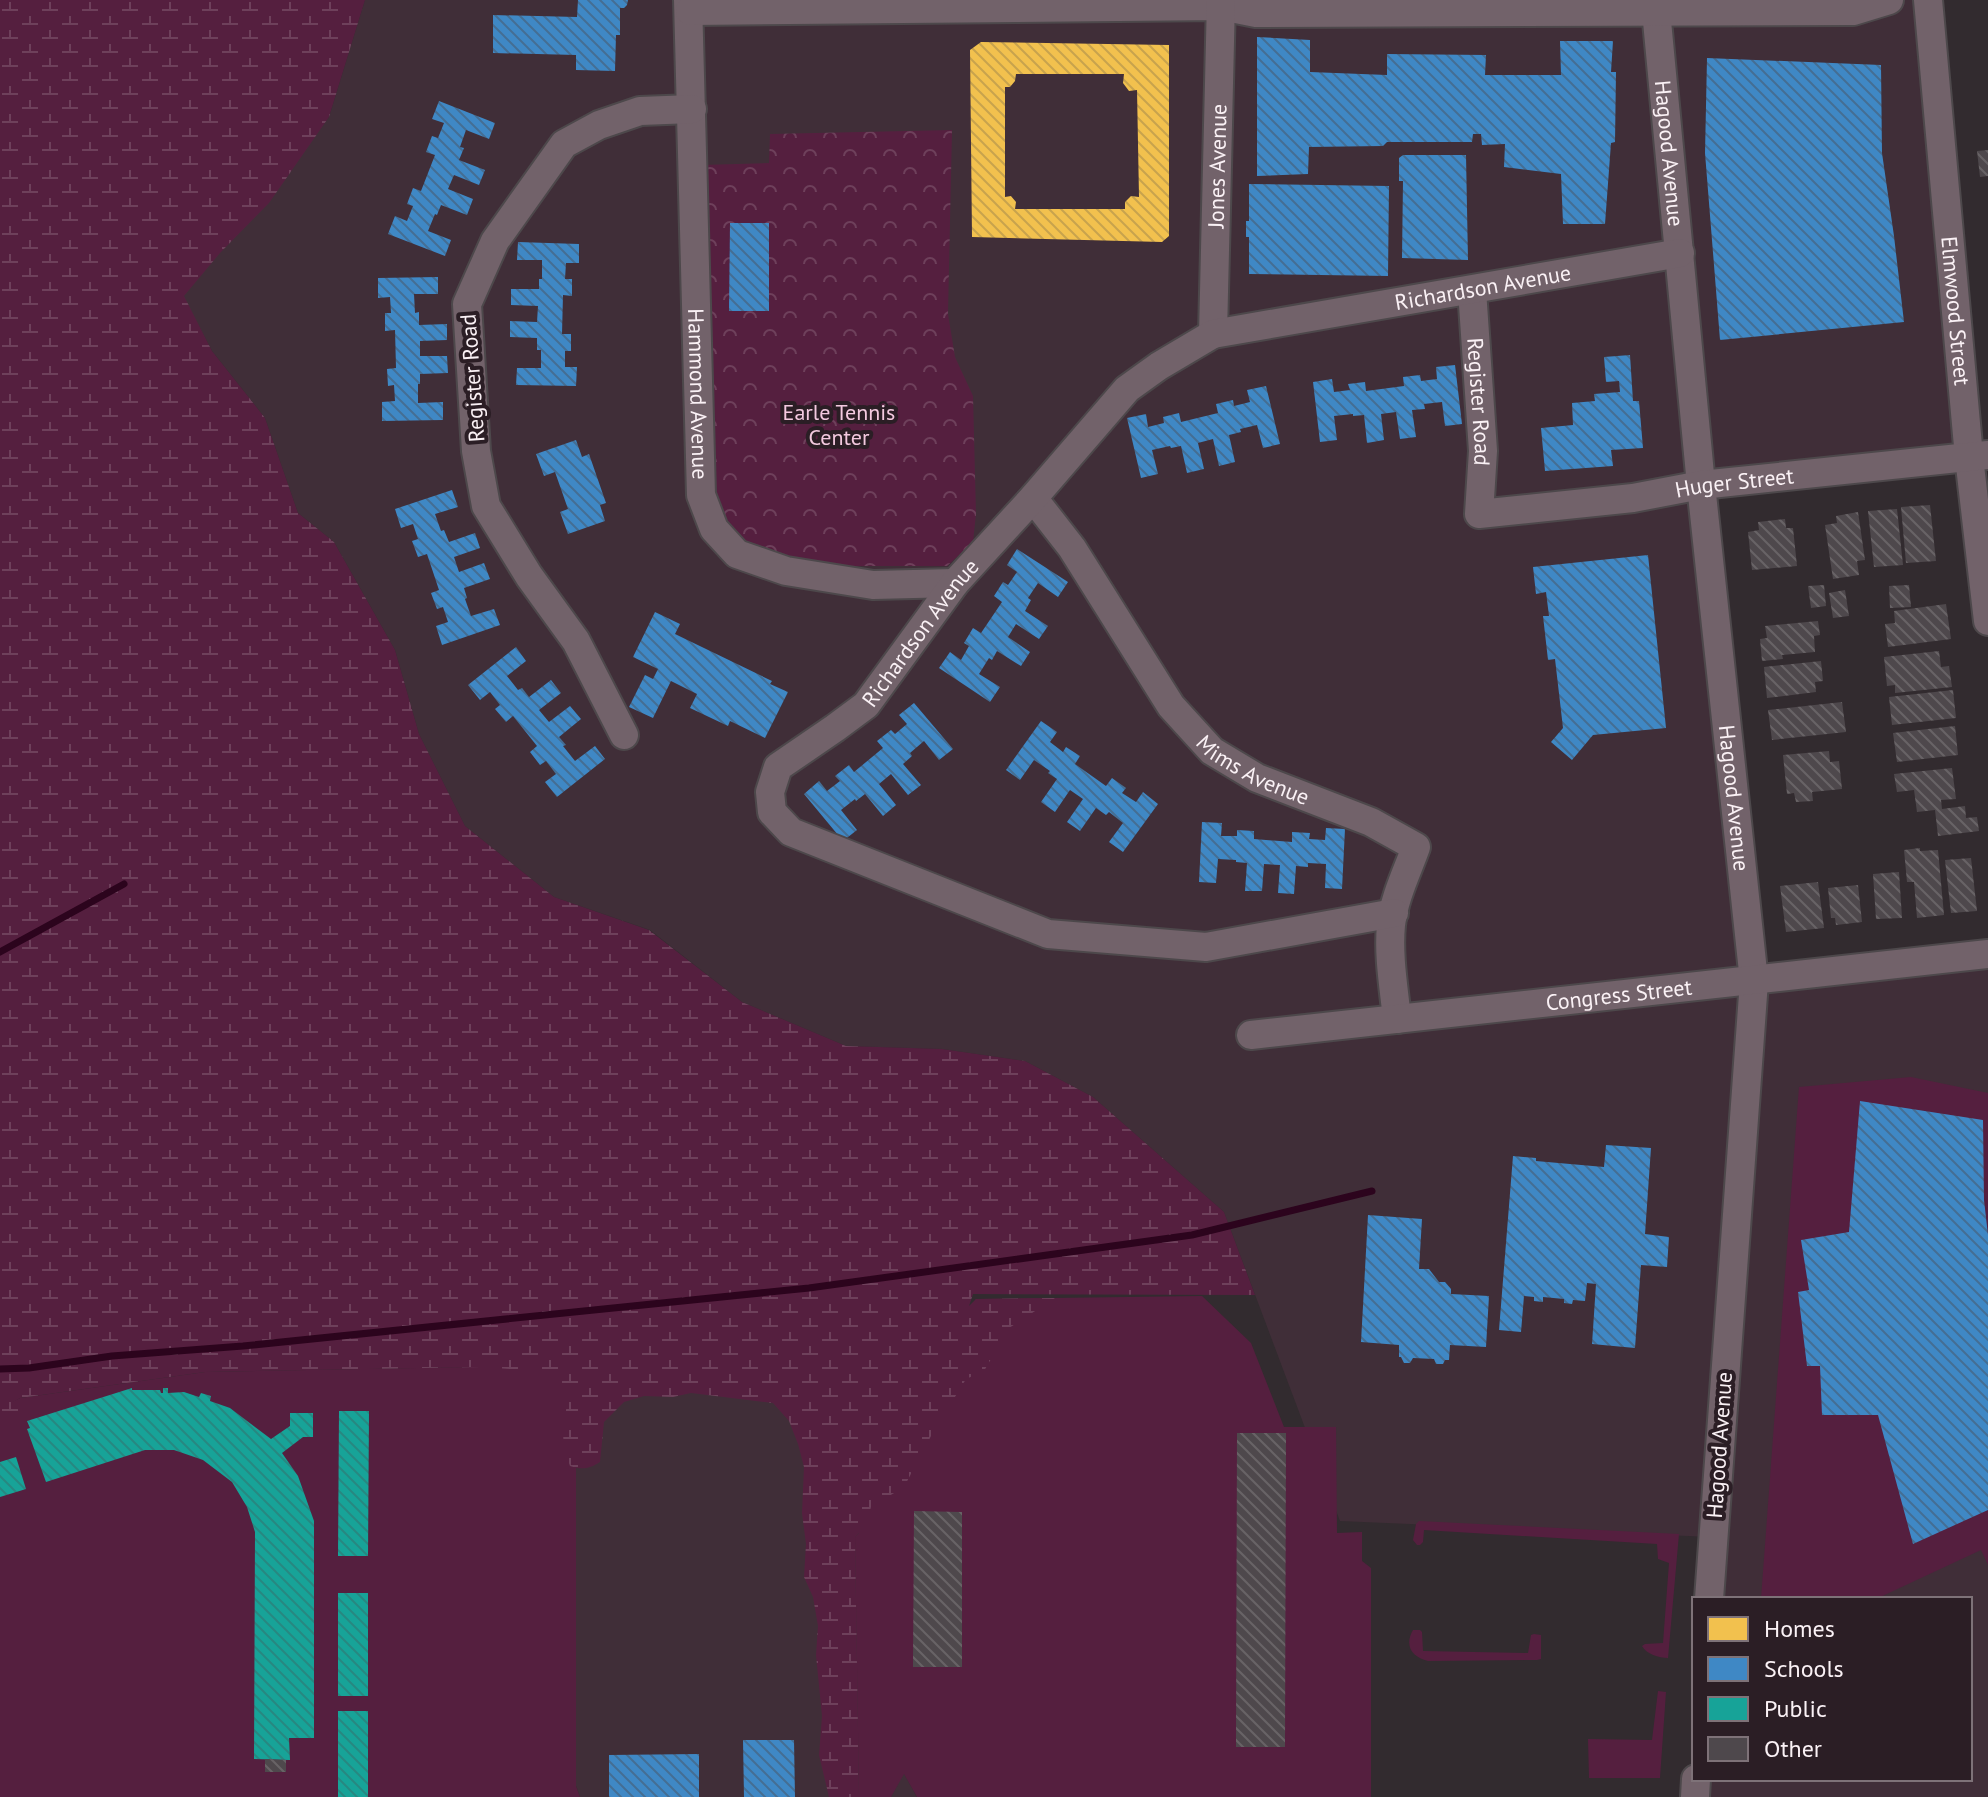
<svg xmlns="http://www.w3.org/2000/svg" width="1988" height="1797" viewBox="0 0 1988 1797" font-family="'PT Sans',sans-serif">
<style>
.built{fill:#402e38}
.grass{fill:#551f3f}
.wetland{fill:url(#wetland-marsh)}
.park{fill:url(#park-crowns)}
.homes{fill:url(#homes-back-hatch);fill-rule:evenodd}
.schools{fill:url(#schools-back-hatch)}
.public{fill:url(#public-back-hatch)}
.lines{fill:none;stroke-linecap:round;stroke-linejoin:round}
.stream{stroke:#2c041d;stroke-width:7}
.building{fill:url(#building-back-hatch)}
.minor-casing{stroke:#4d484b;stroke-width:32}
.minor{stroke:#72626a;stroke-width:28}
.labels{text-anchor:middle;dominant-baseline:central;stroke-width:8;stroke-linejoin:round;paint-order:stroke}
.street-label{font-size:22px;fill:#faf1f5;stroke:#2b1e25}
.park-label{font-size:22px;fill:#f3c9df;stroke:#2b1e25}
</style>
<defs>
<pattern id="wetland-marsh" width="20" height="14" patternUnits="userSpaceOnUse" patternTransform="scale(2)"><rect width="20" height="14" fill="#551f3f"/><path d="M1 5h8M5 5V1M11 12h8M15 12V8" fill="none" stroke="#6e405b"/></pattern>
<pattern id="park-crowns" width="20" height="18" patternUnits="userSpaceOnUse" patternTransform="scale(2)"><rect width="20" height="18" fill="#551f3f"/><path d="M2 6a3 3 0 1 1 6 0M12 15a3 3 0 1 1 6 0" fill="none" stroke="#6e405b"/></pattern>
<pattern id="homes-back-hatch" width="6" height="6" patternUnits="userSpaceOnUse" patternTransform="scale(2)"><rect width="6" height="6" fill="#f2c14e"/><path d="M-1 5l2 2M0 0l6 6M5-1l2 2" fill="none" stroke="#c8a34d"/></pattern>
<pattern id="schools-back-hatch" width="6" height="6" patternUnits="userSpaceOnUse" patternTransform="scale(2)"><rect width="6" height="6" fill="#3f88c5"/><path d="M-1 5l2 2M0 0l6 6M5-1l2 2" fill="none" stroke="#446e94"/></pattern>
<pattern id="public-back-hatch" width="6" height="6" patternUnits="userSpaceOnUse" patternTransform="scale(2)"><rect width="6" height="6" fill="#17a398"/><path d="M-1 5l2 2M0 0l6 6M5-1l2 2" fill="none" stroke="#278881"/></pattern>
<pattern id="building-back-hatch" width="6" height="6" patternUnits="userSpaceOnUse" patternTransform="scale(2)"><rect width="6" height="6" fill="#4e484c"/><path d="M-1 5l2 2M0 0l6 6M5-1l2 2" fill="none" stroke="#686366"/></pattern>
</defs>
<rect width="100%" height="100%" fill="#322b2f"/>
<g class="built">
<path d="M365,0H1928L1969,457L1701,485L1754,980L1988,954V1797H1710L1708,1779H1970V1599H1708L1712,1537L1340,1521L1224,1212L1093,1097L1025,1061L942,1049L846,1046L742,1002L650,930L554,897L465,826L419,734L395,650L334,542L298,513L265,418L212,351L183,296L329,117Z"/>
<path d="M857,1360L894,1755L917,1797H580L576,1786V1366Z"/>
</g>
<g class="grass">
<path d="M1911,1077L1988,1093V1565L1981,1550L1876,1599H1761L1799,1087Z"/>
<path d="M1202,1296L1251,1343L1284,1427H1336L1337,1533L1362,1532V1561L1371,1568V1797H917L904,1774L891,1797H859L855,1537L859,1533L858,1461L976,1299Z"/>
<path d="M576,1365V1786L580,1797H0V1408L20,1398L205,1372Z"/>
<path d="M1419,1521L1679,1534L1668,1658C1659,1658 1646,1654 1642,1646L1645,1644L1663,1643L1669,1563L1658,1559L1657,1544L1424,1530L1423,1542L1420,1545H1417L1413,1540L1416,1524Z"/>
<path d="M1413,1630H1420L1422,1632L1423,1651L1528,1653L1531,1635L1534,1634L1541,1635V1659L1537,1660L1428,1661C1412,1657 1404,1646 1413,1630Z"/>
<path d="M1658,1691L1666,1692L1660,1778H1589L1588,1739L1652,1740Z"/>
</g>
<path class="wetland" d="M0,0H365L329,117L269,203L220,253L184,296L212,351L265,418L298,513L334,542L395,650L419,734L465,826L554,897L649,930L742,1002L846,1046L942,1049L1025,1061L1093,1097L1224,1212L1255,1295L973,1294L969,1306L976,1299L1055,1298L1009,1328L984,1371L966,1379L931,1436L904,1487L871,1507L866,1525L855,1537L859,1797H829L819,1755L822,1716L816,1655L818,1626L813,1597L804,1577L806,1544L802,1513L804,1467L798,1444L789,1421L773,1403L691,1393L673,1397L644,1396L624,1402L604,1422L600,1462C589,1469 582,1470 570,1466L564,1449L563,1433L567,1403L565,1388L555,1376L536,1371L482,1367L205,1372L20,1398L13,1402L38,1404L42,1410L3,1422L0,1425Z"/>
<path class="park" d="M952,130L948,314L955,357L973,396L976,514L973,542L947,566H812L762,552L731,531L713,506L701,165L769,163L770,134Z"/>
<path class="homes" d="M981,42L1169,45V236L1162,242L972,237L970,50ZM1016,74H1124L1123,83L1129,91L1137,90L1139,197L1131,196L1125,202V209H1015L1016,202L1011,196L1005,197V87H1010L1015,81Z"/>
<g class="schools">
<path d="M578,0H628L627,5L624,8H620V35H616L615,71L576,70V55L493,53V15L577,17Z"/>
<path d="M1257,37L1310,40V72L1387,75V54L1486,55L1485,75H1561L1560,41H1613L1611,72H1616L1615,142L1611,143L1605,224H1563L1561,174L1504,167L1505,144L1482,145L1481,134H1473L1472,142H1387L1383,146L1309,147L1308,174L1257,176Z"/>
<path d="M1707,58L1881,65L1882,153L1894,236L1904,322L1720,340L1705,153Z"/>
<path d="M439,101L495,123L489,139L466,130L460,147L464,148L459,160L485,170L479,185L454,175L448,189L473,199L467,215L441,205L437,215L435,214L428,231L451,240L445,256L388,234L395,216L407,221L413,206L407,204L413,188L421,191L435,155L426,152L432,136L438,138L444,123L432,119Z"/>
<path d="M1403,155H1466L1468,260L1402,258L1403,181H1399V158Z"/>
<path d="M1249,184L1389,186L1388,276L1249,274V237H1246V221H1249Z"/>
<path d="M730,223H769V311H729Z"/>
<path d="M518,242L579,244V263H566L565,279H572V296L563,295L562,334H571V351H565V367H577L576,386L516,385L517,368H541V350H537V338L510,337V321L537,322L538,306L511,305V289H539V279H542V260H517Z"/>
<path d="M438,277V294H414L415,313L419,312V325L447,324V340L420,341V356H447L448,373L420,374V384H418V403L443,402V420L382,421V402L395,401L394,385L388,386L387,369L396,368L395,330L385,331V313H391L390,297L378,298V278Z"/>
<path d="M1630,355L1633,401H1639L1643,448L1611,450L1613,466L1545,471L1541,428L1573,425L1572,403L1595,401L1594,394L1620,392L1619,381L1606,382L1604,357Z"/>
<path d="M1455,365L1462,424L1445,426L1442,402L1424,404L1425,409L1412,410L1416,437L1400,439L1396,412L1381,414L1384,440L1367,443L1364,415L1353,416V414L1334,416L1337,440L1320,442L1313,382L1332,379L1334,392L1350,390L1348,384L1365,382L1366,391L1404,386L1403,377L1420,375L1421,381L1437,379L1436,367Z"/>
<path d="M1266,386L1280,444L1263,448L1257,425L1240,429L1241,432L1229,435L1235,462L1219,466L1213,439L1198,443L1204,469L1187,473L1181,446L1171,448L1170,446L1152,450L1158,474L1141,478L1127,418L1146,414L1148,427L1164,423L1163,417L1179,413L1181,422L1218,413L1216,404L1233,400L1234,406L1250,402L1247,390Z"/>
<path d="M576,440L582,457L589,454L606,503L600,505L605,521L568,534L560,512L568,509L555,472L544,476L536,454Z"/>
<path d="M452,490L458,507L435,514L441,531L444,530L449,542L475,533L480,548L454,557L459,572L484,563L490,579L464,588L467,598L465,599L471,616L494,609L500,625L442,645L436,626L448,622L443,607L437,609L431,593L439,590L427,554L418,557L412,541L418,539L413,524L401,528L395,509Z"/>
<path d="M1017,549L1068,582L1058,597L1038,583L1028,598L1031,600L1025,611L1048,626L1039,639L1016,624L1008,637L1030,652L1021,666L997,651L992,660L989,658L979,674L1000,687L990,702L939,668L950,652L961,660L969,646L964,643L973,628L981,633L1002,602L994,596L1003,582L1008,585L1017,572L1007,565Z"/>
<path d="M1648,555L1666,728L1593,735L1572,760L1551,742L1563,728L1555,659L1548,660L1543,616H1549L1546,592L1536,594L1533,567Z"/>
<path d="M655,612L680,624L675,634L772,681L770,684L788,692L765,738L730,721L728,726L690,708L697,694L671,681L653,718L629,707L645,675L653,679L658,669L633,657Z"/>
<path d="M516,647L526,661L507,676L518,690L522,688L529,697L551,680L561,693L539,710L549,722L570,706L581,719L559,737L566,745L563,746L575,761L595,746L605,759L557,797L545,782L556,774L546,761L540,765L530,752L537,746L513,716L506,722L495,709L500,705L490,692L480,700L468,685Z"/>
<path d="M914,703L953,749L939,760L924,741L910,753L912,756L903,764L921,785L908,795L891,774L879,784L896,805L883,816L865,794L856,801L855,799L841,810L857,830L843,841L804,794L819,781L827,791L840,781L835,776L849,765L854,772L883,748L877,741L891,730L895,734L907,724L899,715Z"/>
<path d="M1041,721L1057,732L1050,742L1063,752L1066,747L1080,756L1075,764L1106,786L1112,778L1126,788L1122,793L1136,802L1143,792L1158,804L1123,852L1109,842L1123,823L1109,812L1106,815L1096,808L1080,831L1067,822L1083,799L1070,790L1055,812L1041,802L1057,779L1048,773L1050,771L1034,760L1020,780L1006,770Z"/>
<path d="M1202,822L1222,823L1221,836H1237V830L1254,831V839L1292,842V832L1310,833L1309,839L1325,840L1326,828L1345,829L1342,889L1325,888L1326,864L1308,863V867L1296,866L1294,894L1278,893L1280,865L1264,864L1262,891H1245L1247,863L1236,862V860L1218,859L1216,883L1199,882Z"/>
<path d="M1860,1101L1983,1120L1984,1200L1988,1235V1510L1913,1544L1878,1415H1822L1820,1366H1807L1798,1292L1809,1290L1801,1240L1849,1232Z"/>
<path d="M1606,1145L1651,1148L1645,1234L1669,1237L1667,1267L1641,1265L1635,1348L1592,1344L1596,1284L1587,1283L1585,1301L1573,1300L1572,1304L1564,1303V1299L1543,1297V1302L1534,1301V1297L1524,1296L1521,1332L1499,1330L1513,1156L1536,1158V1161L1604,1167Z"/>
<path d="M1368,1215L1422,1219L1419,1269H1429L1439,1282H1445L1451,1289V1294L1489,1296L1486,1347L1450,1345L1449,1360H1445L1443,1364H1436L1434,1359L1413,1358L1410,1363H1404L1401,1357H1399V1345L1361,1342Z"/>
<path d="M743,1740H794L795,1797H744Z"/>
<path d="M699,1754V1797H609V1755Z"/>
</g>
<g class="public">
<path d="M132,1388V1390H160L161,1393H163V1388H168V1393L184,1392L199,1397L201,1393L211,1396L210,1401L230,1408L271,1439L290,1426V1413H313V1437H303L282,1453L298,1476L314,1521V1738H289L290,1760L254,1759L255,1532L247,1507L232,1482L203,1460L174,1450H145L46,1482L27,1429L30,1428L27,1421Z"/>
<path d="M339,1411H369L368,1556H338Z"/>
<path d="M16,1457L26,1489L0,1497V1462Z"/>
<rect x="338" y="1593" width="30" height="103"/>
<rect x="338" y="1711" width="30" height="86"/>
</g>
<g class="lines">
<g class="stream">
<path d="M0,952L124,884"/>
<path d="M0,1369L29,1368L112,1356L243,1346L809,1288L1192,1235L1372,1191"/>
</g>
</g>
<g class="building">
<path d="M1988,150V176L1980,177L1977,151Z"/>
<path d="M1930,505L1936,561L1906,563L1901,507Z"/>
<path d="M1897,509L1903,565L1874,567L1868,511Z"/>
<path d="M1858,512L1865,560L1857,561L1859,575L1833,579L1825,525L1837,523L1836,516Z"/>
<path d="M1785,519L1786,528H1793L1797,566L1752,570L1748,532L1759,530L1758,522Z"/>
<path d="M1824,585L1826,606L1811,608L1808,586Z"/>
<path d="M1909,585L1911,607L1890,608L1889,586Z"/>
<path d="M1845,590L1849,616L1833,618L1829,593Z"/>
<path d="M1946,604L1951,639L1888,647L1885,624L1895,623L1894,611Z"/>
<path d="M1818,621L1820,635L1814,636L1815,652L1782,655L1783,659L1762,661L1760,639L1767,638L1765,626Z"/>
<path d="M1939,651L1941,667L1949,666L1952,687L1895,693V685L1887,686L1884,657Z"/>
<path d="M1821,661L1823,681L1815,682L1816,692L1767,698L1764,667Z"/>
<path d="M1953,690L1956,718L1892,725L1889,697Z"/>
<path d="M1842,702L1846,732L1772,740L1768,710Z"/>
<path d="M1955,726L1958,755L1897,762L1893,733Z"/>
<path d="M1829,751L1830,762L1839,761L1842,789L1812,792L1813,801L1796,802L1794,793L1787,794L1783,755Z"/>
<path d="M1952,768L1956,799L1941,800L1942,809L1965,806L1966,818L1977,817L1979,831L1938,836L1935,810L1917,812L1914,790L1897,792L1894,774Z"/>
<path d="M1920,848V851L1938,850L1944,915L1917,918L1914,882H1907L1904,850Z"/>
<path d="M1971,858L1977,911L1951,913L1945,860Z"/>
<path d="M1899,872L1902,918L1876,919L1873,874Z"/>
<path d="M1818,882L1824,928L1786,932L1780,886Z"/>
<path d="M1858,885L1862,922L1836,925L1835,918H1831L1828,888Z"/>
<path d="M1237,1433H1286L1285,1747H1236Z"/>
<path d="M914,1511L962,1512V1667H913Z"/>
<path d="M265,1759L286,1760V1772H265Z"/>
</g>
<g class="lines">
<g class="minor-casing">
<g id="minor">
<path id="s1" d="M688,0L701,495L714,529L737,554L786,571L873,585L955,583"/>
<path id="s2" d="M1655,0L1701,485L1754,981L1709,1599"/>
<path id="s3" d="M1928,0L1969,457L1988,621"/>
<path d="M690,11L1221,6L1256,13L1853,11L1889,0"/>
<path id="s4" d="M1472,290L1483,451L1479,514L1633,498L1701,485L1988,455"/>
<path id="s5" d="M1213,334L1221,0"/>
<path id="s6" d="M1033,498L1072,548L1171,706L1212,751L1257,778L1371,822L1416,847C1407,872 1394,898 1391,925C1388,956 1394,989 1397,1019"/>
<path d="M624,735L576,641L529,576L486,506L476,451L467,304L495,241L564,144L599,125L640,111L692,109"/>
<path id="s7" d="M1394,913L1206,947L1048,934L791,832L772,812L770,792L778,767L835,728L866,705L955,583L1033,498L1127,389L1159,366L1213,334L1680,253"/>
<path id="s8" d="M1251,1035L1988,954"/>
<path d="M1695,1797L1696,1779"/>
</g>
</g>
<use href="#minor" class="minor"/>
</g>
<g class="labels">
<g class="street-label">
<text stroke="none"><textPath href="#s2" startOffset="154">Hagood Avenue</textPath></text>
<text stroke="none"><textPath href="#s5" startOffset="168">Jones Avenue</textPath></text>
<text stroke="none"><textPath href="#s7" startOffset="1594">Richardson Avenue</textPath></text>
<text stroke="none"><textPath href="#s3" startOffset="312">Elmwood Street</textPath></text>
<text transform="translate(472 378) rotate(-94)">Register Road</text>
<text stroke="none"><textPath href="#s1" startOffset="394">Hammond Avenue</textPath></text>
<text stroke="none"><textPath href="#s4" startOffset="112">Register Road</textPath></text>
<text stroke="none"><textPath href="#s4" startOffset="482">Huger Street</textPath></text>
<text stroke="none"><textPath href="#s7" startOffset="898">Richardson Avenue</textPath></text>
<text stroke="none"><textPath href="#s6" startOffset="356">Mims Avenue</textPath></text>
<text stroke="none"><textPath href="#s2" startOffset="802">Hagood Avenue</textPath></text>
<text stroke="none"><textPath href="#s8" startOffset="370">Congress Street</textPath></text>
<text transform="translate(1719 1445) rotate(-86)">Hagood Avenue</text>
</g>
<g class="park-label">
<text x="839" y="412">Earle Tennis<tspan x="839" dy="25">Center</tspan></text>
</g>
</g>
<rect x="1692" y="1597" width="280" height="184" fill="#2b1e25" stroke="#7e7278" stroke-width="2"/>
<rect x="1708" y="1617" width="40" height="24" fill="#f2c14e" stroke="#7e7278" stroke-width="2"/>
<text x="1764" y="1637" font-size="24" fill="#faf1f5">Homes</text>
<rect x="1708" y="1657" width="40" height="24" fill="#3f88c5" stroke="#7e7278" stroke-width="2"/>
<text x="1764" y="1677" font-size="24" fill="#faf1f5">Schools</text>
<rect x="1708" y="1697" width="40" height="24" fill="#17a398" stroke="#7e7278" stroke-width="2"/>
<text x="1764" y="1717" font-size="24" fill="#faf1f5">Public</text>
<rect x="1708" y="1737" width="40" height="24" fill="#4e484c" stroke="#7e7278" stroke-width="2"/>
<text x="1764" y="1757" font-size="24" fill="#faf1f5">Other</text>
</svg>
